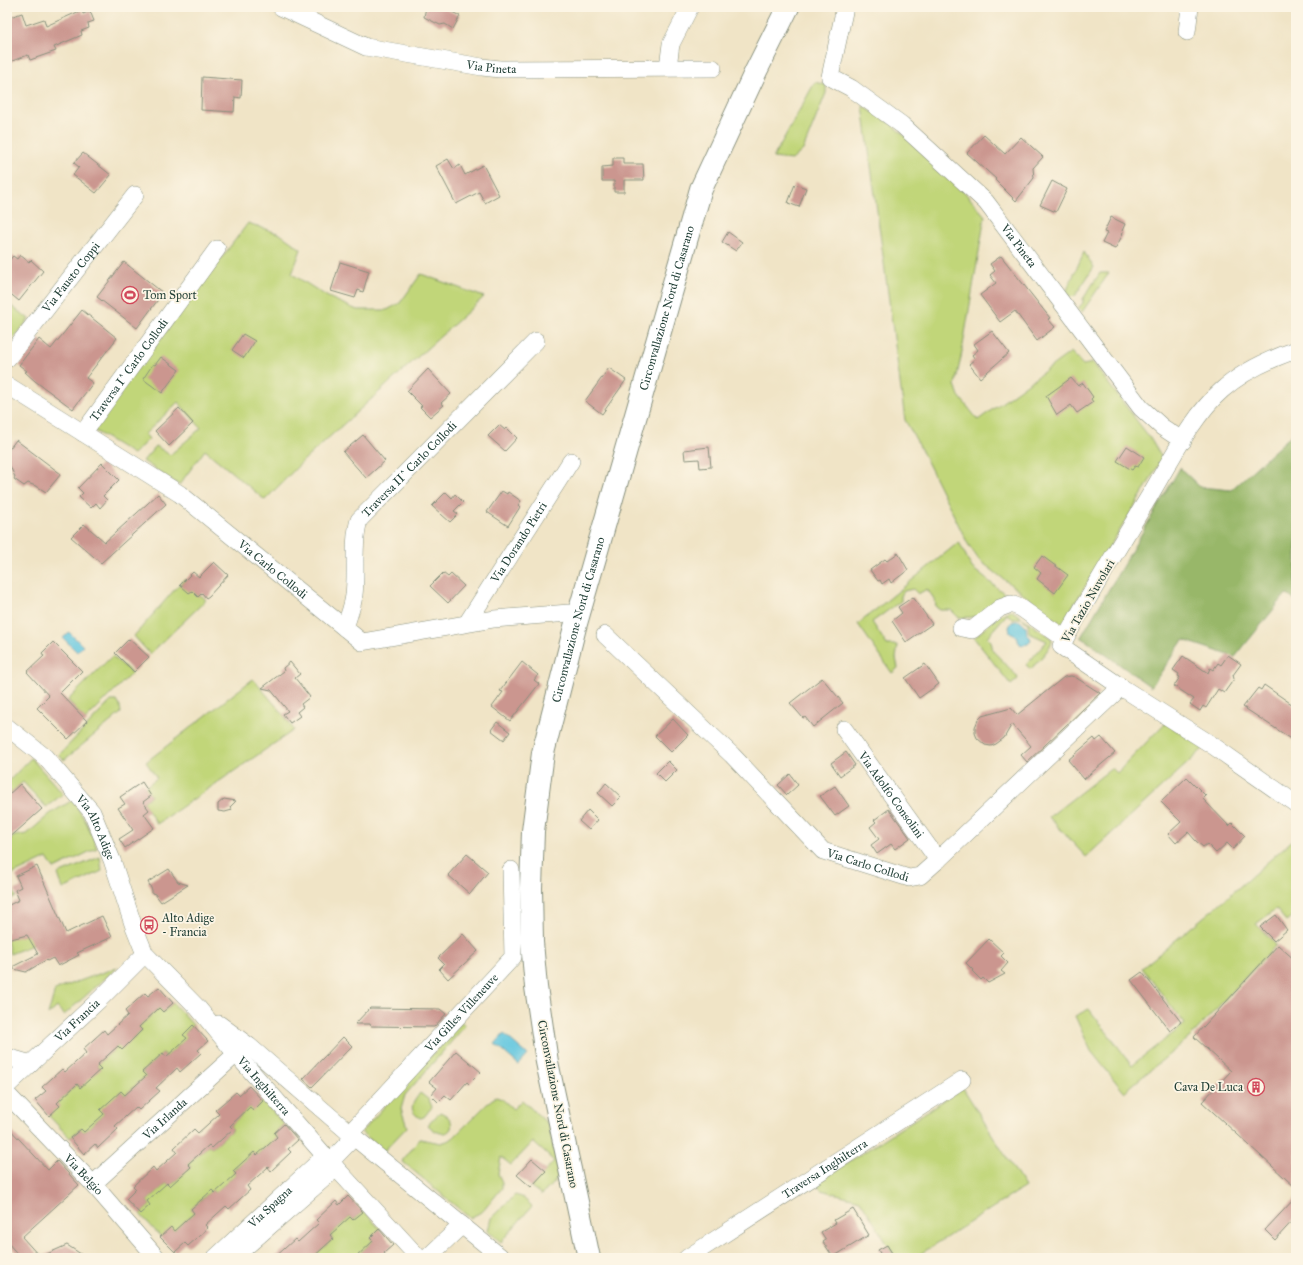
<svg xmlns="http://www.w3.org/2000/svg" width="1303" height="1265" viewBox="0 0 1303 1265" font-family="'IM FELL Great Primer',serif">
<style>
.green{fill:#c1d679;stroke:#708a56}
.forest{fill:#98b769;stroke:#5c7a4e}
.water{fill:#61c6df;stroke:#40828a}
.building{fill:#cb968f}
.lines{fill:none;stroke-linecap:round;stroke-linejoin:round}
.minor-casing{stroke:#88907d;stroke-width:18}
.major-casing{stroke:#88907d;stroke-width:24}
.minor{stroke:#fff;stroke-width:17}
.major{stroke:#fff;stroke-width:22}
.labels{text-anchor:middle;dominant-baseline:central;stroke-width:3.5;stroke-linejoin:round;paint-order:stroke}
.street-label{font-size:12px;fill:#1f3d34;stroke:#fcf5e5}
.poi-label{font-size:12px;fill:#1f3d34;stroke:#fcf5e5;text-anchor:start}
</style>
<rect width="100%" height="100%" fill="#fcf5e5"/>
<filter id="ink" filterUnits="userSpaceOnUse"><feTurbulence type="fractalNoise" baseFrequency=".025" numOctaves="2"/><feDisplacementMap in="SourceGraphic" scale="8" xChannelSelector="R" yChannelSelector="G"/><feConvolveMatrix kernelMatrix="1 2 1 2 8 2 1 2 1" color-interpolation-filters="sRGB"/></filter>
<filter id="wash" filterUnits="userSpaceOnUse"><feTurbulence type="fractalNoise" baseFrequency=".012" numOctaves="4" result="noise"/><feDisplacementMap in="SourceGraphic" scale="16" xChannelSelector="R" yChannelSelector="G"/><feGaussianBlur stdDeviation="0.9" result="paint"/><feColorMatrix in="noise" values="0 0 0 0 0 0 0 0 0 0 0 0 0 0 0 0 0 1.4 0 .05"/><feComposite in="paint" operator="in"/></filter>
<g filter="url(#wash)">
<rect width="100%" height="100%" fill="#f0e4c6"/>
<g class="green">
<path d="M815,82L826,85V93L803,150L792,160L773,158Z"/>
<path d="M863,106L890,123L954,180L985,216L961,357L955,385L959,396L978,420L1071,352L1083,365L1093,363L1150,438L1162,458L1144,491L1062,624L979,560L968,544L919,445L905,420Z"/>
<path d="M248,223L280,234L301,249L292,274L328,297L357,310H387L400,303L421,274L484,297L304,460L265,500L205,450L179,485L143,461L156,446L170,455L201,428L178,402L145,434L149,439L133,454L90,428L158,342Z"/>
<path d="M1084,252L1094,267L1075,296L1070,297L1066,292Z"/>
<path d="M1100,273H1109L1082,312L1078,308L1083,303V299Z"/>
<path d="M7,303L29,319L7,347Z"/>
<path d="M959,542L972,568L1005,594C987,612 985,619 958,617L951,610H940L936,607L935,600L927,589L918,594L913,589L904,591L901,596V601L872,622L887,645H898L896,658L898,668L892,673L858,624Z"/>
<path d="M184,579L206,600L150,654L134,636Z"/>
<path d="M1011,610L1052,639C1052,648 1037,662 1031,669L1026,665L1047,641L1029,633L1028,623L1022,618H1015L1014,620L1007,614L987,637L991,641L993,651L1016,675L1018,679L1011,685L974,638L998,616Z"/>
<path d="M112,656L132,673L85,720L68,700Z"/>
<path d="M253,679L283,714L294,730L157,824L143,802L151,796L145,787L157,778L146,762Z"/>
<path d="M111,701H117L120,706L121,713L64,760L59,755Z"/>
<path d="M1165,723L1204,748L1086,857L1049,817L1112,768L1117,773Z"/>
<path d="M31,758L63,794L46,807L23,782L7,796V783Z"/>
<path d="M73,800L87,824L97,848L54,869L47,858L7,877V843L14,836L27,834L51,813Z"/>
<path d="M1296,837V913L1286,921L1276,909L1256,924L1276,945L1190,1037L1124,1092L1091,1051L1075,1016L1089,1009L1132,1065L1185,1024L1142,968L1229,896Z"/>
<path d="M100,857L102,871L63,889L58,874Z"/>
<path d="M7,879L16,897L7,901Z"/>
<path d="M24,921L35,944L10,954L7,940Z"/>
<path d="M118,967L64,1015L57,1007L48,1015L55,990Z"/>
<path d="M173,1003L193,1025L184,1034L187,1038L166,1057L163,1053L142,1072L146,1076L125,1095L121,1091L101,1111L104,1114L84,1132L80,1129L70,1138L49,1116L57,1103L77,1084L80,1088L100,1068L97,1065L118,1046L122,1049L142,1031L139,1027L159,1008L163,1012Z"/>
<path d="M462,1022L465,1026L405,1095L401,1109L407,1127L384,1151L361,1132Z"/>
<path d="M963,1088L1025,1187L914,1258H896L860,1200L821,1190L816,1183Z"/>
<path d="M420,1093L429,1100L432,1107L424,1117L420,1118C407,1110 413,1103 420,1093Z"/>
<path d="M496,1097L502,1099L513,1109L522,1100L548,1124L560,1175L542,1195L531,1187L554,1161L533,1142L511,1165L501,1157L498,1174L502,1182V1188L483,1211L470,1218L402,1161L420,1139L441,1143L447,1141L453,1138L491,1100Z"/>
<path d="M263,1101L284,1124L274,1133L277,1137L257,1155L253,1152L233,1171L236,1174L215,1193L212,1190L191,1209L194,1213L174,1231L171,1228L161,1237L140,1214L150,1205L147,1201L167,1183L170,1186L191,1167L188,1164L209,1145L212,1148L233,1129L230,1126L250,1107L253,1110Z"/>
<path d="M440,1112C463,1121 448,1146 428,1125Z"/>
<path d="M515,1195L522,1197L532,1206L501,1242L488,1231L491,1218Z"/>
<path d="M364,1211L380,1229L370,1238L373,1241L355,1258H351L349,1257L348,1258H305H312L333,1239L330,1235L350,1217L354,1220Z"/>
</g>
<path class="forest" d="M1296,431V601L1286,594L1235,657L1183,640L1151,687L1081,637L1180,468L1200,487L1231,490Z"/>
<g class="water">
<path d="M1016,621H1020L1026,627L1027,634L1030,637L1031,641L1028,644L1021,645L1018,641V637L1010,633L1009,627L1012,622Z"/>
<path d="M69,632L83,646L77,652L63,638Z"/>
<path d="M504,1034L528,1055L519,1065L495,1044Z"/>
</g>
<g id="blocks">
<g class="building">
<path d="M426,7H442L460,16L453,29L445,24L440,25L424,17Z"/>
<path d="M82,10L83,14L90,11L94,21L88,23L89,28L81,31L82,35L54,47L56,51L30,60L28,55L7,63V18L22,13L26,25L44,19L46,26Z"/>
<path d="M202,77L242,80L241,98L235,97L234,112L201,110Z"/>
<path d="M984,135L1005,154L1021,137L1043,157L1033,168L1034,178L1016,201L995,180L996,179L967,153Z"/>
<path d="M83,153L111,175L96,193L73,175L79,167L74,163Z"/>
<path d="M613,158H623V164H643L644,180H624V192H614V181H602V167L613,166Z"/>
<path d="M448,159L454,169L460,165L465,175L483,165L499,195L485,203L479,192L456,204L436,166Z"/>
<path d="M1052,181L1067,189L1056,212L1040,205Z"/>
<path d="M795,184L806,188L799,207L788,203Z"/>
<path d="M1111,217L1125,224L1122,231H1123L1122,236L1115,249L1102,243L1107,233L1104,232Z"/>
<path d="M728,232L742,242L736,251L722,242Z"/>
<path d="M20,255L29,262L31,260L43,271L19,301L7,291V263L13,256L17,259Z"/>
<path d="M1001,256L1050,318L1048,319L1055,327L1037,341L1015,311L1000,322L980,295L996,283L990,275L995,271L990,264Z"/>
<path d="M124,262L163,293L137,328L97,297Z"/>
<path d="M340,262L369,271L363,292L358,290L355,298L331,291Z"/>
<path d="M82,310L117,338L86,378L93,383L73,409L35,381L25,372L27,371L19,365L39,339L51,349Z"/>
<path d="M992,331L1009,353L980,378L969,364L975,359L972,355L978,350L974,344Z"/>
<path d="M243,334L255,341L244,358L232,350Z"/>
<path d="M161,357L179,370L162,393L143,379L153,364L155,365Z"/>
<path d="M609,368L626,380L602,414L585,401Z"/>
<path d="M428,369L451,394L441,403L444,405L430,417L420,407L422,406L407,391Z"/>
<path d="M1071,378L1078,386L1083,383L1093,397L1091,399L1093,402L1077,413L1071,405L1057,415L1046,396Z"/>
<path d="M179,408L193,423L169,446L155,431Z"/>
<path d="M499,425L505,430L507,428L517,438L505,451L488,436Z"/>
<path d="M363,435L385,461L366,478L343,452Z"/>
<path d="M16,440L61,474L46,492L38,487L28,483L24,486L14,479L15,477L10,466L7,463V452Z"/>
<path d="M1127,446L1144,457L1138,467L1135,466L1132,470L1117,461Z"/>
<path d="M709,447L711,467L700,468L699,459L685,460L684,450Z"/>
<path d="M102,463L119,480L103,496L107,500L100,508L96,503L91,508L79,497L83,493L78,488Z"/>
<path d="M502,491L507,494L508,492L521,501L518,505L520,507L508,526L487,512Z"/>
<path d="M446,492L452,498L455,494L463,502L454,511L458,514L450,522L432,506Z"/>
<path d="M158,494L166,504L101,563L71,537L84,524L105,542Z"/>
<path d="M898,553L908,570L891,583L889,579L882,584L880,580L878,581L870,570L885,559L887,561Z"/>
<path d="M1042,556L1068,575L1055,593L1037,579L1041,573L1034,567Z"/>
<path d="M214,562L228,575L209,596L206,598L202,593L198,597L192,591L189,593L180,585L193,572L199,577Z"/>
<path d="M443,573L448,577L451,574L464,586L448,603L430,586Z"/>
<path d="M913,597L932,624L906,642L892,621L902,613L898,607Z"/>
<path d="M129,639L149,657L134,672L115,653Z"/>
<path d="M53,642L82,671L60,693L87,721L68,739L37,708L49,696L27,672L44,656L42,653Z"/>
<path d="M1228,655L1241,664L1233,675L1234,679L1224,693L1218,689L1206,708L1203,706L1200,711L1190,704L1194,699L1174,686L1180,677L1178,676L1179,674L1173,670L1183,656L1208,673L1210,668L1213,670L1218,663L1221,665Z"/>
<path d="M290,662L300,674L295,678L310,697L301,704L303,707L297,712L300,716L290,723L283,714L288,711L271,690L262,688L284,671L283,668Z"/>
<path d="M522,662L538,675L534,680L539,684L510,721L492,707L503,692L500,691Z"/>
<path d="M925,664L939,684L919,698L905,678Z"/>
<path d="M1071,676L1075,677L1100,693L1027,762L1021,755L1031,746L1012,724L1004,738L996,744L991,746L985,745L977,738L975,733V727L978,720L982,716L1011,708L1017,715L1064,677Z"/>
<path d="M822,678L843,703L813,727L805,717L803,718L790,703Z"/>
<path d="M1264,685L1296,707V742L1243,707L1258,688L1261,690Z"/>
<path d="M673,719L688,735L671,752L655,736Z"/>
<path d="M497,722L510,732L504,740L491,730Z"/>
<path d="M1101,737L1115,753L1084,779L1068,760L1094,738L1096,741Z"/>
<path d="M846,752L855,765L840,776L831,763Z"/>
<path d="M668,761L677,770L665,782L656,773Z"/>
<path d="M790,774L798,785L787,795L778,785Z"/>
<path d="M1187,777L1206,796L1203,799L1229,826L1232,823L1245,836L1233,849L1227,843L1216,853L1207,844L1203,847L1196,841L1188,832L1176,843L1168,834L1181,822L1161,802Z"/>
<path d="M142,782L151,796L143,802L149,810L144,814L154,828L125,848L119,839L133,830L118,808L125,804L120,797Z"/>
<path d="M606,783L621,797L612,806L598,793Z"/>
<path d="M20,784L42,809L7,840V796Z"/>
<path d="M835,786L849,806L835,816L820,796Z"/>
<path d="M224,799L236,801L230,807L232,810L225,812L218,811V804Z"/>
<path d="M889,809L910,838L895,849L891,844L877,854L871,845L879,839L870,827L876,822L874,820Z"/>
<path d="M588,810L598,820L589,830L579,821Z"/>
<path d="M467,854L488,872L470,894L448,875Z"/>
<path d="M37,866L66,933L102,916L112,937L77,953L79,955L58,966L53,958L47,961L46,960L26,972L10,968L38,954L27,935L7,940V906L19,900L15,890L21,887L16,876Z"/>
<path d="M169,869L178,882L188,885L161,902L155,894L152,893V890L148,882Z"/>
<path d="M1276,915L1287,930L1274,941L1260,927Z"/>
<path d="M463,934L478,951L448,979L439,969L444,964L438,958Z"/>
<path d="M989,939L1004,953L1001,956L1008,963L1001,971L1005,974L988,983L983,978L981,980L972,971L973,970L966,963Z"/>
<path d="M1278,945L1296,961V1188L1202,1102L1231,1071L1194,1037Z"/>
<path d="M1142,972L1181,1022L1170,1031L1131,980Z"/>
<path d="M159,987L173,1003L163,1012L159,1008L139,1027L142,1030L122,1050L118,1046L97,1065L101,1069L80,1088L77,1084L57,1103L60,1106L49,1116L35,1100L46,1091L42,1087L62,1069L65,1072L86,1053L83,1049L104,1030L107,1034L128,1015L125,1011L145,993L148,996Z"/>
<path d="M370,1008L440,1009L446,1014L434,1027L371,1026L370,1024H355Z"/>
<path d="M193,1025L208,1041L198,1050L201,1053L180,1072L177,1068L156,1088L160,1091L139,1110L136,1107L115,1126L118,1129L98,1148L95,1144L84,1154L70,1138L81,1129L84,1132L104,1114L100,1110L121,1091L125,1095L146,1076L142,1072L163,1053L166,1057L187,1038L183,1035Z"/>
<path d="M343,1037L352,1046L312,1087L303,1079Z"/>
<path d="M456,1051L481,1072L469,1084L467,1082L451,1100L445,1095L438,1102L431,1095L437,1088L429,1082Z"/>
<path d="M249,1086L263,1101L253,1111L250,1107L230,1126L233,1129L212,1148L209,1145L188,1164L191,1167L170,1186L167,1183L147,1201L150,1205L140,1214L126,1199L136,1189L133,1186L153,1167L156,1171L177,1152L174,1148L194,1129L198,1133L219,1114L215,1110L236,1092L239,1095Z"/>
<path d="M284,1124L298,1140L288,1149L291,1152L271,1171L268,1167L247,1186L250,1190L229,1209L226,1206L205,1225L208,1228L188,1246L185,1243L175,1252L160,1237L171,1227L174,1231L194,1213L191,1209L212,1190L215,1193L236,1174L233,1171L254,1152L257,1155L277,1137L274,1133Z"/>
<path d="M7,1126L48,1170L57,1161L79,1185L22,1237L40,1257L67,1245L87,1258H21L7,1242Z"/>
<path d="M532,1159L546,1171L531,1187L517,1175Z"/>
<path d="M348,1196L363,1212L353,1220L350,1217L330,1235L333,1239L312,1258H274L295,1239L298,1242L319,1223L316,1220L336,1201L339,1205Z"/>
<path d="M1296,1197V1217L1275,1240L1265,1230Z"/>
<path d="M853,1209L869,1235L833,1257L823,1242L826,1240L821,1232L836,1223L834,1220Z"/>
<path d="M379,1229L393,1245L384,1253L388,1258H355L373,1241L370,1238Z"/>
<path d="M887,1245L895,1258H883L878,1250Z"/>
</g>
</g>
</g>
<g filter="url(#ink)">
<use href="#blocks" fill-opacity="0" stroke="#88907d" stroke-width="1"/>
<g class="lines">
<g class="minor-casing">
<g id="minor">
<path id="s1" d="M281,7L366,47L482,67L500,69L713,68"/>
<path id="s2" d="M845,7L830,77L851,88L902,125L986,202L1141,408L1162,427L1183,441"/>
<path d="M1187,32L1190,7"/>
<path d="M668,67L671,44L690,7"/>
<path d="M1296,350C1270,359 1242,372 1222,390C1193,415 1170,462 1150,495C1120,545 1089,595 1061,646L1121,687L1212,745L1296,804"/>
<path id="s3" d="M7,359L135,195"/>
<path id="s4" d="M7,385L180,494L362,642L494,619L569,613"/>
<path id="s5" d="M83,433L217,249"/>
<path id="s6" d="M467,623L571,461"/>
<path id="s7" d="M345,628C348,617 353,606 354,595C357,570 352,544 359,520L536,341"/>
<path d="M961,628L972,630L1000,608L1011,604L1021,608L1065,639"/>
<path id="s8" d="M605,635L732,755L823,851L909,878L920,876L938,860L1121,687"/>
<path id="s9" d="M7,727L45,757L92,812L112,860L133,924L145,954L198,1008L236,1054L325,1156L419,1258"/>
<path id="s10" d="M844,729L938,860"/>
<path d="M219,1024L249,1046L354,1137L502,1258"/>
<path d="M7,1057L31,1064"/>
<path id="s11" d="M7,1086L99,1000L145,954"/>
<path id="s12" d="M7,1094L93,1184L157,1258"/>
<path id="s13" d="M350,1133L513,957L511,870"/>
<path d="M330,1162L354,1137"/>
<path id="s14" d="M93,1184L236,1054"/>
<path id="s15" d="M215,1258L325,1156"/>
<path d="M233,1258L336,1168"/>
<path d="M427,1258L462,1225"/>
<path id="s16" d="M687,1258L962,1080"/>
</g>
</g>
<g class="major-casing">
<g id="major">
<path id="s17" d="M589,1258L547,1062L536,987L532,942L531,888L533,831L543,753L575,627L701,189L756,71L788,7"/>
</g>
</g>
<use href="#minor" class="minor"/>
<use href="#major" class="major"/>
</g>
</g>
<defs>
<g id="stadium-ring" transform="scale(0.9)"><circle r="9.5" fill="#fcf5e5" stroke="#d1495b" stroke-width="1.5"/><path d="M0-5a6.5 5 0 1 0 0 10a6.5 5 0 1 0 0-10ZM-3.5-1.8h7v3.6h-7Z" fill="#d1495b"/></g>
<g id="bus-ring" transform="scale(0.9)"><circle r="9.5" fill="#fcf5e5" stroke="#d1495b" stroke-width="1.5"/><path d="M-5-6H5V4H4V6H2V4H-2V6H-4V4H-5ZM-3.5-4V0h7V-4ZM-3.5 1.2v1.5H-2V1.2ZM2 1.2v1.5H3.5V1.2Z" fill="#d1495b"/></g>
<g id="building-ring" transform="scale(0.9)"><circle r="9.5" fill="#fcf5e5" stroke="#d1495b" stroke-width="1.5"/><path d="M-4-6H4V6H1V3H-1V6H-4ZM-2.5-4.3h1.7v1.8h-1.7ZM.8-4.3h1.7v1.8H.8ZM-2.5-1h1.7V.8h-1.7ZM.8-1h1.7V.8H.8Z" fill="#d1495b"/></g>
</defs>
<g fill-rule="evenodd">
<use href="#stadium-ring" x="130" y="295"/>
<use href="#bus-ring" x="149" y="925"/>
<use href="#building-ring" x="1256" y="1087"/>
</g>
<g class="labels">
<g class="street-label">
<text stroke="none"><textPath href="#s1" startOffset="221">Via Pineta</textPath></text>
<text stroke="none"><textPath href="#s2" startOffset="327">Via Pineta</textPath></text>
<text stroke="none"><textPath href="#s3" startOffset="104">Via Fausto Coppi</textPath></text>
<text stroke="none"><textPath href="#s17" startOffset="973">Circonvallazione Nord di Casarano</textPath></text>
<text stroke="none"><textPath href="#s5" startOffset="78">Traversa I^ Carlo Collodi</textPath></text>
<text stroke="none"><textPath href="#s7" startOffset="181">Traversa II^ Carlo Collodi</textPath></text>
<text stroke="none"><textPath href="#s6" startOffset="96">Via Dorando Pietri</textPath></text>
<text stroke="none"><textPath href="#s4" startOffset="324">Via Carlo Collodi</textPath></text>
<text transform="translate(1088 601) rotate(-60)">Via Tazio Nuvolari</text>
<text stroke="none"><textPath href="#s17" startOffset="649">Circonvallazione Nord di Casarano</textPath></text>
<text stroke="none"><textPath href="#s10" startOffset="81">Via Adolfo Consolini</textPath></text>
<text stroke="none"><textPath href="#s9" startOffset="136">Via Alto Adige</textPath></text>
<text stroke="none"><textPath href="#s8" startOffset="354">Via Carlo Collodi</textPath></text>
<text stroke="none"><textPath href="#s13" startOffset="164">Via Gilles Villeneuve</textPath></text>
<text stroke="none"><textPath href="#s11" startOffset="96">Via Francia</textPath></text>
<text stroke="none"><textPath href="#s9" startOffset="450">Via Inghilterra</textPath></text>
<text transform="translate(558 1104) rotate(79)">Circonvallazione Nord di Casarano</text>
<text stroke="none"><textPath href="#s14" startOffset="97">Via Irlanda</textPath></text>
<text stroke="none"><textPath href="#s16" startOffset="164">Traversa Inghilterra</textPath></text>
<text stroke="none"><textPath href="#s12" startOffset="111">Via Belgio</textPath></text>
<text stroke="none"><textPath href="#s15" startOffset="75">Via Spagna</textPath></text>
</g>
<g class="poi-label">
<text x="143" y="295">Tom Sport</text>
<text x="162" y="918">Alto Adige<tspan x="162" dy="14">- Francia</tspan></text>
<text x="1243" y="1087" text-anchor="end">Cava De Luca</text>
</g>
</g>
<rect width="1303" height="1265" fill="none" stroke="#fcf5e5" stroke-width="24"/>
</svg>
